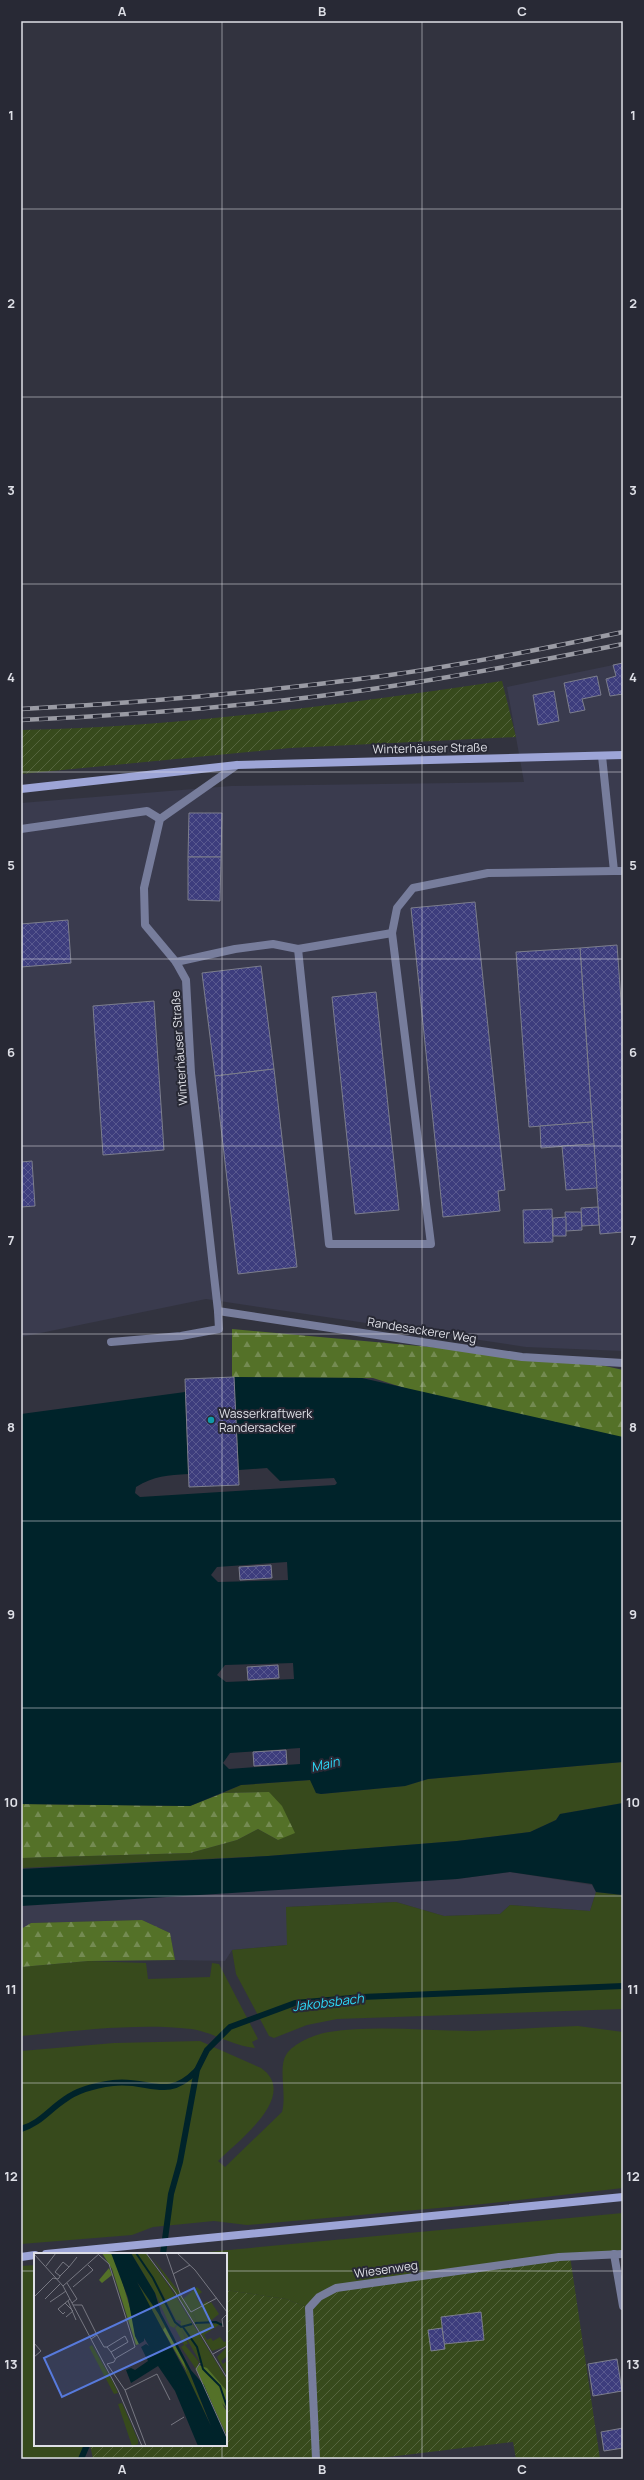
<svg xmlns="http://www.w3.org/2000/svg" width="644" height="2480" viewBox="0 0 644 2480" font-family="Manrope,sans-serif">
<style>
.built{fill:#3a3b4e}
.green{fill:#374a1c}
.forest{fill:url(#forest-firs)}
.garden{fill:url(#garden-furrows)}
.water{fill:#00232a;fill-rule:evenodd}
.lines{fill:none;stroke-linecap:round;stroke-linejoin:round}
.stream{stroke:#00232a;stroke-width:6}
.building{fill:url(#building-cross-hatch);stroke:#7c7e8c}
.lane{stroke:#777d9c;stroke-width:8}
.street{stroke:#777d9c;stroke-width:8}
.secondary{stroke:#9da5d7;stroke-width:8}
.rail-casing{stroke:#9a9ba4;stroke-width:4.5}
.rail{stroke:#282935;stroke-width:3;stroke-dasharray:9;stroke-linecap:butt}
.grid{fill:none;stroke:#dedfe6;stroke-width:1;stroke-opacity:0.55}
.culture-dot{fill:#0f9aa8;stroke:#282935;stroke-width:1.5}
.labels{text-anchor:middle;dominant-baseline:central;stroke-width:4;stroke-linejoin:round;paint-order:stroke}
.street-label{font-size:12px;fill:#dedfe6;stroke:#282935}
.poi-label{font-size:12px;fill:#dedfe6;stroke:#282935;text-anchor:start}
.water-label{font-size:13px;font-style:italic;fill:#2ddaf9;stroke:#282935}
.inset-river{fill:none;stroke:#00232a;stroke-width:2}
.inset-road{fill:none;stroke:#777882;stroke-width:1}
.view{fill:#577adc;fill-opacity:0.15;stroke:#577adc;stroke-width:2}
.inset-edge{fill:none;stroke:#dedfe6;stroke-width:2}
.neatline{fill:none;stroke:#dedfe6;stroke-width:1.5}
.grid-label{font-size:13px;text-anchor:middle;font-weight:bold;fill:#dedfe6}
</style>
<defs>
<pattern id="forest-firs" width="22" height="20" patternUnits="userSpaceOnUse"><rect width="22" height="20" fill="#547128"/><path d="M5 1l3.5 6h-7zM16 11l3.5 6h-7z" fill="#748b52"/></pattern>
<pattern id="garden-furrows" width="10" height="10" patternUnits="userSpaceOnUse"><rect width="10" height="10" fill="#374a1c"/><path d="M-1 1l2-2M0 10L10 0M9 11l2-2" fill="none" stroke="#54643d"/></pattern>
<pattern id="building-cross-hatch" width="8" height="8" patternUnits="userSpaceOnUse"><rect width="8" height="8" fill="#3d3d7d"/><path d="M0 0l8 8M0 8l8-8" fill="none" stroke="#59598f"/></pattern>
</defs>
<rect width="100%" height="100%" fill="#32333f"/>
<g class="built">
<path d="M623,663V1351L526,1347L206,1299L21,1337V803L231,786L524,782L507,687Z"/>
<path d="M510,1872L592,1885L596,1892L590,1911L510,1905L500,1914L444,1916L396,1902L287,1907V1945L232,1950L225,1961L175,1960L170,1933L142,1920L31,1923L21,1929V1900L457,1879Z"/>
</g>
<g class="green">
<path d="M623,1762V1803L560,1814L556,1820L530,1832L457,1841L268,1856L21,1868V1858L190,1853L237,1840L258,1829L278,1840L269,1792L223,1793L241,1785L311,1780L316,1793L321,1794L405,1786L428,1779Z"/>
<path d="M596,1892L623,1895V2009L337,2019L307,2025L274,2038L269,2036L236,1974L232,1950L287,1945L286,1907L396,1902L444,1916L500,1914L510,1905L590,1911Z"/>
<path d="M88,1961L146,1963L148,1979L210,1977L212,1963L219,1964L258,2039L252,2042L255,2048C232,2046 213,2032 191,2029C135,2023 77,2031 21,2036V1967Z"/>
<path d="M578,2026L623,2032V2188L483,2204L247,2225L214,2221L153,2227L132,2235L21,2244V2051L114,2043L200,2041L261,2068C300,2095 238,2141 218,2161L225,2167L282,2112C287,2095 278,2068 286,2055C293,2043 316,2034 329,2032C375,2025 425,2031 472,2031C507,2030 543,2027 578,2026Z"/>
<path d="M623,2213V2254L559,2257L309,2308L286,2299L226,2290V2254H186Z"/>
<path d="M35,2265V2445H87L81,2459H21V2266Z"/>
</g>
<g class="forest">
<path d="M232,1329L583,1361L623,1370V1467L508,1421L373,1378L232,1377Z"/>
<path d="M269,1792L282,1806L295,1833L278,1840L258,1829L237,1840L190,1853L21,1858V1804L190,1806L223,1793Z"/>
<path d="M142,1920L170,1933L175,1960L88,1961L21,1967V1929L31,1923Z"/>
</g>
<g class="garden">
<path d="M502,681L516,737L290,748L21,774V730C182,727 343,704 502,681Z"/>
<path d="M570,2256L600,2459H516L513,2442L372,2459H93L90,2445H226V2290L286,2299L309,2308L336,2288Z"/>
</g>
<g class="water">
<path d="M234,1377L362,1378L623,1437V1762L428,1779L405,1786L321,1794L316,1793L310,1780L241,1785L190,1806L21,1804V1414L185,1392L188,1474C168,1475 154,1476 136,1487L135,1493L140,1497L335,1485L337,1483L334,1478L280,1481L267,1468L239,1470ZM287,1562L288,1580L218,1582L211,1575L217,1567ZM293,1663L294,1679L226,1682L217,1675L225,1665ZM300,1748V1764L229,1769L223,1763L230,1753Z"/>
<path d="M623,1803V1895L596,1892L592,1884L510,1872L457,1879L21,1906V1869L268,1856L457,1841L530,1832L556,1820L560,1814Z"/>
</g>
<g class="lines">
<g class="stream">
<path d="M21,2129C39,2124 49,2110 64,2100C77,2090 97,2085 113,2083C148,2078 166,2102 196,2071"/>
<path d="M163,2254L171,2194L180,2162L197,2070L207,2050L230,2027L295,2003L362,1997L623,1986"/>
<path d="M81,2459L87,2445"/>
</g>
</g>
<g class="building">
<path d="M623,663V694L610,696L606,679L616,676L613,665Z"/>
<path d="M597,676L601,695L582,699L585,710L570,713L564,683Z"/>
<path d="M554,691L559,721L538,725L533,695Z"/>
<path d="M189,813H222L221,857H188Z"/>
<path d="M188,857H221L220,901L188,900Z"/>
<path d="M475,902L505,1190L498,1191L500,1211L443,1217L411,908Z"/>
<path d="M68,920L71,963L21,967V924Z"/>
<path d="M617,945L623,1028V1232L600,1234L580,948Z"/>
<path d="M580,948L592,1122L529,1127L516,952Z"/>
<path d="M261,966L274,1069L215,1076L202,973Z"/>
<path d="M376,992L399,1210L355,1214L332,997Z"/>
<path d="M154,1001L164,1150L103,1155L93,1006Z"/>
<path d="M274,1069L297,1267L238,1274L215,1076Z"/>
<path d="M592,1122L594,1144L541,1148L540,1126Z"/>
<path d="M594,1144L597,1188L566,1190L562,1146Z"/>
<path d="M32,1161L35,1206L21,1207V1162Z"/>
<path d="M598,1207L599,1225L582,1226L581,1208Z"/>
<path d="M552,1209L553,1242L524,1243L523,1210Z"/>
<path d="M565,1212H581L582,1230L566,1231Z"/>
<path d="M566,1217V1236H553V1218Z"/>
<path d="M234,1377L239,1485L189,1487L185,1379Z"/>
<path d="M271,1565L272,1578L240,1580L239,1567Z"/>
<path d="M278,1665L279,1678L248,1680L247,1667Z"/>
<path d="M286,1750L287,1764L254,1766L253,1752Z"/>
<path d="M481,2312L484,2340L444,2344L441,2317Z"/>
<path d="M442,2328L445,2349L431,2351L428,2330Z"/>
<path d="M617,2359L622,2391L593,2396L588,2364Z"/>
<path d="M623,2428V2448L604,2451L601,2432Z"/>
</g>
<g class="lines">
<g class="lane">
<path d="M602,756L614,871H623"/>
<path d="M298,949L392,933L397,908L413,888L488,873L614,871"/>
<path d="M176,962L235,949L273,944L298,949L329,1244H431L392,933"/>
<path d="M111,1342L181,1336L219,1329L218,1311"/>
<path d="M614,2254L623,2306"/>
</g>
<g class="street">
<path d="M237,765L160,819L144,888L145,925L176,962L186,980L191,1073L218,1311L522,1357L623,1363"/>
<path d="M21,829L147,811L160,819"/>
<path d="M316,2459L309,2308L319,2297L336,2288L559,2257L623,2254"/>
</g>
<g class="secondary">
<path d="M21,789L237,765L623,755"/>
<path d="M46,2254L623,2197"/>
<path d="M21,2257L35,2255"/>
</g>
<g class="rail-casing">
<g id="rail">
<path d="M21,709C142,703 262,692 383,676C464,665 543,649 623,632"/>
<path d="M21,720C143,715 265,705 386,687C465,675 544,660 623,644"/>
</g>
</g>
<use href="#rail" class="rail"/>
</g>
<path class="grid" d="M222,21V2254M422,21V2459M21,209H623M21,397H623M21,584H623M21,772H623M21,959H623M21,1146H623M21,1334H623M21,1521H623M21,1708H623M21,1896H623M21,2083H623M21,2271H35M226,2271H623M222,2445V2459"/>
<circle class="culture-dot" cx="211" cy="1420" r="4"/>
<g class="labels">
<g class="street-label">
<text transform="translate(430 748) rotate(-1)">Winterhäuser Straße</text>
<text transform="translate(179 1048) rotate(-94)">Winterhäuser Straße</text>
<text transform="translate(422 1330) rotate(9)">Randesackerer Weg</text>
<text transform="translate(386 2269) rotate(-8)">Wiesenweg</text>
</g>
<g class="poi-label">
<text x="219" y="1413">Wasserkraftwerk<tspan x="219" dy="14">Randersacker</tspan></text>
</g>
<g class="water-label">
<text transform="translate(325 1764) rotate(-13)">Main</text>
<text transform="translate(328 2002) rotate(-7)">Jakobsbach</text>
</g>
</g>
<g transform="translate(34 2253)">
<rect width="193" height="193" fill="#32333f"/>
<path d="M97,0H112L143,45L193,127V138L167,111L146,74L147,68L153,69L142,67L123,30L132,49L141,67L144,70L140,75L136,73L121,40ZM118,4L146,40L159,60L163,70L186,71L170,82L173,87L177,85L179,88L186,84L190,89L193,88V93L178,98ZM103,29L127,64L143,94L156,120L177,174L152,120L150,109L135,80L132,77L129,79ZM145,71L154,91L151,92L165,109L162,116L147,94L150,92L141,75ZM193,94V103L187,108L189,111L193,108V123L183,104Z" fill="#374a1c"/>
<path d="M68,0H76L81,4L99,65L101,82L105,91L102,92L78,16ZM75,15L78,22L68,30L65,27ZM131,74L150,109L153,119L129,77ZM165,112L173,115L193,138V156L188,150L193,159V183L162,116Z" fill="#547128"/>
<path d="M163,34L168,39L162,44L167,52L173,48L175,51L177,49L185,61L174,70H163L159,60L149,46ZM58,92L79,129L84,140L80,141L55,94ZM88,150L104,187V191L98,193L84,151Z" fill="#374a1c"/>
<path d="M77,0H97L121,40L127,60L157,117L170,132L193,186V193H164L141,138L124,113L97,130L92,117L97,115L101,117L114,108L107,94L112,91L115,93L110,85V88L105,91L101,83L94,45ZM103,29L124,60L155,118L177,173L153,122Z" fill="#00232a" fill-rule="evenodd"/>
<path class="inset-river" d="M102,0L119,25L141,69L147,74L158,71M161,70L182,69L188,72M149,74L163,94L169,116L186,133L193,154"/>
<path class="inset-road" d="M112,0L141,39L193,125M132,0L147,43L157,59L183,45M143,0L161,17L193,59M0,1L29,33L84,137L108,193M65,2L75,11L101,94M12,13L22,0M35,14L43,4M139,21L156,12M19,25L24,26L25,25L26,23L35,14L29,9L21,19L26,23M33,30L43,46L38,50M29,33L66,0M39,34L59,17L54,12M0,44L19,25M11,46L26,31M34,48L42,67M16,49L32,38M31,50L39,58L32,64M39,52H48L63,82L57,86M31,59L29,61L24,56L36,46M189,74L188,66L193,61M63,82L70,94H73L77,99M0,90L7,98L0,104M73,94L91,83L94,89L77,99L81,106M179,101L193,93M166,110L162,116L193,185M73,111L91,137L112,193M73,111L80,109L82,105L101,94M91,137L123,121L136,147M137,172L150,164"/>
<path class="view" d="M160,35L179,74L28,144L10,105Z"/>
<rect width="193" height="193" class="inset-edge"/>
</g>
<rect width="644" height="2480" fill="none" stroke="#282935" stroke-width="44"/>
<rect x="22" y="22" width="600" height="2436" class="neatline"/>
<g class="grid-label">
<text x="122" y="16">A</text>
<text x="322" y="16">B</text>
<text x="522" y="16">C</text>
<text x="11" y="120">1</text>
<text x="633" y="120">1</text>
<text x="11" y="308">2</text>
<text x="633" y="308">2</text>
<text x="11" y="495">3</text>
<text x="633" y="495">3</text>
<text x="11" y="682">4</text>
<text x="633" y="682">4</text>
<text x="11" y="870">5</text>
<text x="633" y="870">5</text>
<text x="11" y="1057">6</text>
<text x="633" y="1057">6</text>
<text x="11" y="1245">7</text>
<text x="633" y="1245">7</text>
<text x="11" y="1432">8</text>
<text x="633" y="1432">8</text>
<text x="11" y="1619">9</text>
<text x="633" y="1619">9</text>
<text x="11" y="1807">10</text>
<text x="633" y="1807">10</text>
<text x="11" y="1994">11</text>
<text x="633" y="1994">11</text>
<text x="11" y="2181">12</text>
<text x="633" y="2181">12</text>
<text x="11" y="2369">13</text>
<text x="633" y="2369">13</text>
<text x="122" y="2474">A</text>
<text x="322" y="2474">B</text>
<text x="522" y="2474">C</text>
</g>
</svg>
